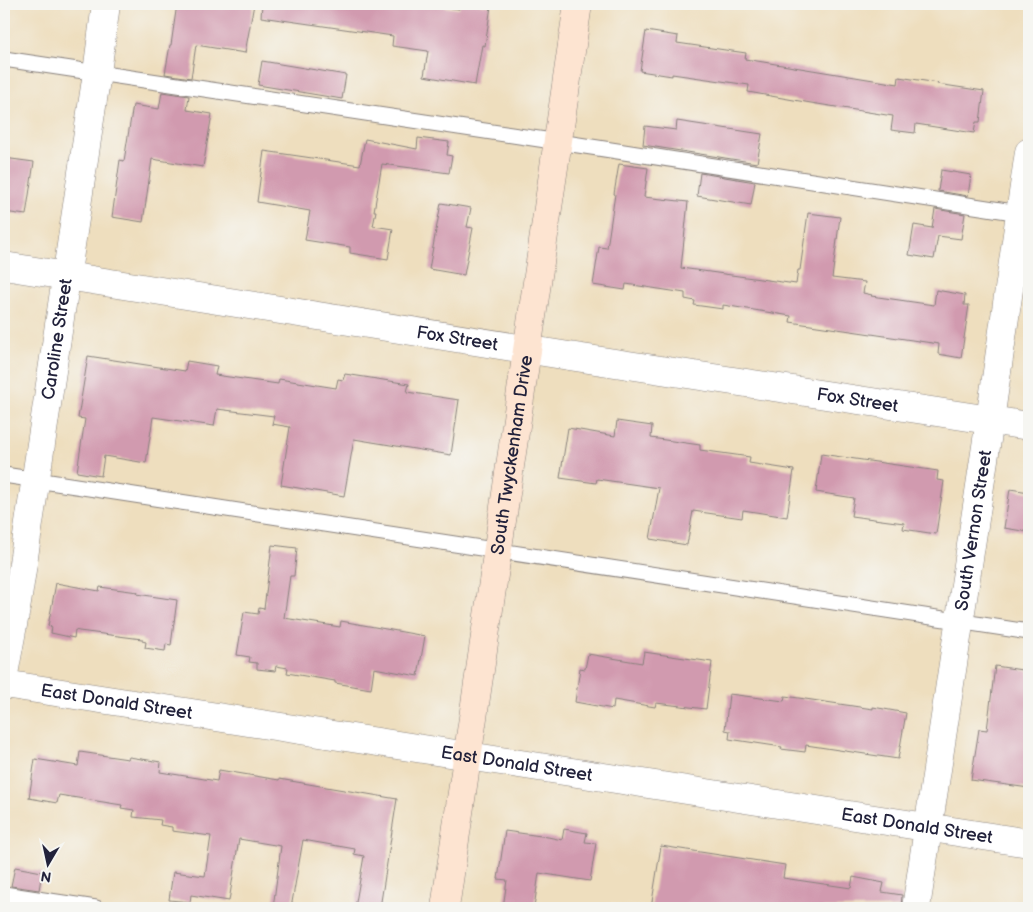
<svg xmlns="http://www.w3.org/2000/svg" width="1033" height="912" viewBox="0 0 1033 912" font-family="'Balsamiq Sans',sans-serif">
<style>
.building{fill:#d19aaf}
.lines{fill:none;stroke-linecap:round;stroke-linejoin:round}
.lane-casing{stroke:#88807c;stroke-width:17}
.street-casing{stroke:#88807c;stroke-width:29}
.secondary-casing{stroke:#88807c;stroke-width:29}
.lane{stroke:#fff;stroke-width:15}
.street{stroke:#fff;stroke-width:28}
.secondary{stroke:#fde4d1;stroke-width:28}
.labels{text-anchor:middle;dominant-baseline:central;stroke-width:4;stroke-linejoin:round;paint-order:stroke}
.street-label{font-size:18px;fill:#22223b;stroke:#f6f6f2}
</style>
<rect width="100%" height="100%" fill="#f6f6f2"/>
<filter id="ink" filterUnits="userSpaceOnUse"><feTurbulence type="fractalNoise" baseFrequency=".02" numOctaves="2"/><feDisplacementMap in="SourceGraphic" scale="10" xChannelSelector="R" yChannelSelector="G"/><feConvolveMatrix kernelMatrix="1 2 1 2 8 2 1 2 1" color-interpolation-filters="sRGB"/></filter>
<filter id="wash" filterUnits="userSpaceOnUse"><feTurbulence type="fractalNoise" baseFrequency=".0096" numOctaves="4" result="noise"/><feDisplacementMap in="SourceGraphic" scale="20" xChannelSelector="R" yChannelSelector="G"/><feGaussianBlur stdDeviation="1.12" result="paint"/><feColorMatrix in="noise" values="0 0 0 0 0 0 0 0 0 0 0 0 0 0 0 0 0 1.4 0 .05"/><feComposite in="paint" operator="in"/></filter>
<g filter="url(#wash)">
<rect width="100%" height="100%" fill="#eedebe"/>
<g id="blocks">
<g class="building">
<path d="M177,4H254L245,53L196,45L191,78L165,74L170,45H171Z"/>
<path d="M262,4H424L459,9L460,4H477L491,6L485,46L482,45L475,85L424,76L428,51L392,46L393,36L261,17Z"/>
<path d="M646,31L678,36L677,43L746,53L745,59L898,84L899,77L938,83L937,84L984,91L980,122H976L974,133L916,124L915,133L891,130L893,116L811,103L748,92L749,85L672,74V76L640,71Z"/>
<path d="M262,61L346,75L342,99L258,85Z"/>
<path d="M162,92L189,96L187,110L212,114L203,167L152,159L143,222L112,217L120,160L124,161L133,105L159,109Z"/>
<path d="M677,121L762,134L757,163L643,145L645,126L676,130Z"/>
<path d="M418,138L449,142L447,155L452,156L449,173L382,164L374,211H376L373,226L393,229L388,259L350,253V247L305,240L310,211L257,202L264,151L360,165L365,139L417,149Z"/>
<path d="M4,158L34,162L26,215L4,212Z"/>
<path d="M619,164L648,168L644,197L688,202L681,268L796,284L798,270H800L808,213L840,217L832,278L865,282L863,293L872,295L871,296L934,305L936,290L965,295L964,305H969L961,358L938,354L939,344L790,322L791,316L723,305V309L694,305L695,301L685,299V293L626,284L625,290L593,285L599,247L607,248L615,194H614Z"/>
<path d="M941,170L971,175L968,196L938,191Z"/>
<path d="M700,173L755,182L751,205L697,196Z"/>
<path d="M441,203L471,208L467,227L473,228L464,275L429,269Z"/>
<path d="M935,209L965,214L961,239L938,236L934,259L909,255L914,225L932,228Z"/>
<path d="M88,356L185,371L187,361L217,366L215,375L278,384L279,379L336,388L338,379L343,380L345,374L409,384L407,392L459,400L451,455L354,439L344,496L281,485L290,427L272,424L274,416L217,409L214,426L153,417L146,463L104,456L101,476L77,472L85,419L78,418Z"/>
<path d="M617,421L652,426L651,438L700,445V450L750,457L749,463L794,470L787,517L743,510L742,518L693,511L687,545L650,539L659,488L597,479L596,483L560,478L568,428L615,436Z"/>
<path d="M821,454L938,471L937,480L944,481L936,534L903,529L904,523L851,516L854,498L816,492Z"/>
<path d="M1010,489L1029,492V532L1004,528Z"/>
<path d="M272,545L297,548L294,576H290L284,618L340,627L341,621L425,636L418,676L374,668L371,689L335,683V681L287,673L288,668L276,666L275,671L257,669V663L249,662L250,657L237,655L244,612L258,614L259,608L264,609Z"/>
<path d="M56,583L99,591L100,587L138,592L137,594L177,600L171,645L166,644L165,651L145,648L146,642L142,641V639L79,631L75,630L74,638L51,633L52,627L48,626Z"/>
<path d="M644,652L712,662L706,709L656,703L655,707L614,700L613,709L575,702L580,668L585,669L588,654L642,663Z"/>
<path d="M995,666L1029,671V788L971,780L979,729L987,730Z"/>
<path d="M729,694L784,701L785,696L873,709V707L906,713L898,759L806,745L805,752L781,749L782,747L729,739L730,731L725,730Z"/>
<path d="M80,752L128,759L129,757L161,762L160,772L217,781L219,770L279,780V779L397,799L380,908H355L364,856L354,854L355,849L303,840L291,908H273L281,846L239,839L229,901L191,895L190,902L169,900L173,872L205,876L211,836L172,831V827L160,825L161,820L133,817L134,810L121,808L122,805L59,795L57,803L29,798L35,759L78,766Z"/>
<path d="M564,829L587,833L585,842L596,843L590,881L539,873L534,908H503L507,880L498,879L505,831L548,837L562,840Z"/>
<path d="M661,846L785,865L783,878L851,888L853,877L884,883L882,892L902,895L901,908H651Z"/>
<path d="M15,867L42,872L39,890L11,886Z"/>
</g>
</g>
</g>
<g filter="url(#ink)">
<use href="#blocks" fill-opacity="0" stroke="#88807c" stroke-width="1"/>
<g class="lines">
<g class="lane-casing">
<g id="lane">
<path d="M4,59L559,142L1026,214"/>
<path d="M4,475L1029,632"/>
<path d="M4,894L96,908"/>
</g>
</g>
<g class="street-casing">
<g id="street">
<path id="s1" d="M4,266L569,356L1029,426"/>
<path id="s2" d="M4,674L17,603L97,73L106,4"/>
<path id="s3" d="M4,684L1029,843"/>
<path id="s4" d="M916,908L990,420L1029,152"/>
</g>
</g>
<g class="secondary-casing">
<g id="secondary">
<path id="s5" d="M445,908L578,4"/>
</g>
</g>
<use href="#lane" class="lane"/>
<use href="#street" class="street"/>
<use href="#secondary" class="secondary"/>
</g>
</g>
<g class="labels">
<g class="street-label">
<text stroke="none"><textPath href="#s1" startOffset="459">Fox Street</textPath></text>
<text stroke="none"><textPath href="#s2" startOffset="339">Caroline Street</textPath></text>
<text stroke="none"><textPath href="#s1" startOffset="864">Fox Street</textPath></text>
<text stroke="none"><textPath href="#s5" startOffset="458">South Twyckenham Drive</textPath></text>
<text stroke="none"><textPath href="#s4" startOffset="382">South Vernon Street</textPath></text>
<text stroke="none"><textPath href="#s3" startOffset="114">East Donald Street</textPath></text>
<text stroke="none"><textPath href="#s3" startOffset="519">East Donald Street</textPath></text>
<text stroke="none"><textPath href="#s3" startOffset="924">East Donald Street</textPath></text>
</g>
</g>
<rect width="1033" height="912" fill="none" stroke="#f6f6f2" stroke-width="20"/>
<g transform="translate(48 864) rotate(189)" stroke="#f6f6f2" stroke-width="4" paint-order="stroke">
<path d="M0-4L9 19L0 12L-9 19Z" fill="#22223b"/>
<text y="-8" font-size="14" font-weight="bold" text-anchor="middle" fill="#22223b">N</text>
</g>
</svg>
